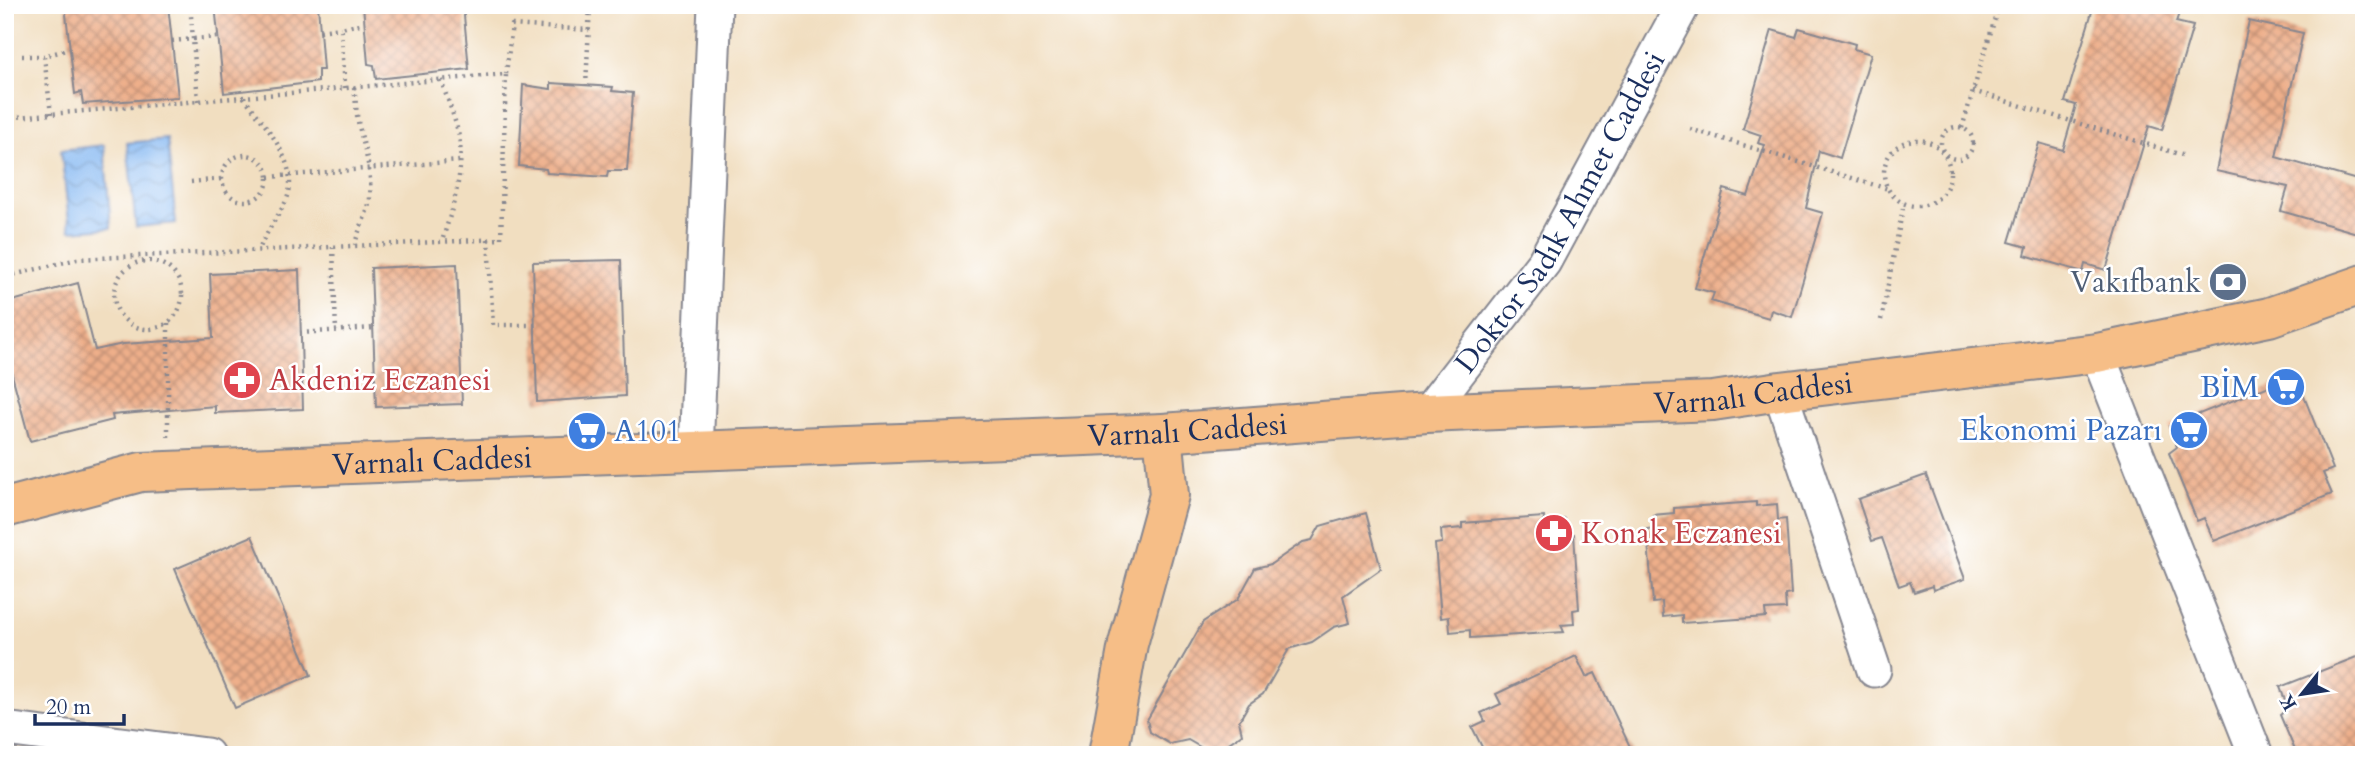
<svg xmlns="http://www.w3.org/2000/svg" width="2369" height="760" viewBox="0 0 2369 760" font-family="Cardo,serif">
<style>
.water{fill:url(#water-waves);stroke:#5074a8;stroke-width:2}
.building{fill:url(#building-cross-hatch)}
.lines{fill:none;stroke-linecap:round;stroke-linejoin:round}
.minor-casing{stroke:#86868f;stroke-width:37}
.major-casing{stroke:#86868f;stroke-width:42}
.path{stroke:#86868f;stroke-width:4.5;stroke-dasharray:2 5;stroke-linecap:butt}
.minor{stroke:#fff;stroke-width:33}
.major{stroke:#f6be87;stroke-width:38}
.labels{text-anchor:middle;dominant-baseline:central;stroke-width:5;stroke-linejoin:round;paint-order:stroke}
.street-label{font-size:30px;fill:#1b2f5e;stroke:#fff}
.service-label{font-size:30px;fill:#4e5e75;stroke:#fff;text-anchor:end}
.health-label{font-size:30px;fill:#be3a42;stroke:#fff;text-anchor:start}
.shop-label{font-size:30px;fill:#366cbe;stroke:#fff;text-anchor:end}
</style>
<defs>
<pattern id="water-waves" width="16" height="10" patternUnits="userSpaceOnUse" patternTransform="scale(1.75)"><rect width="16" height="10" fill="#85b8f2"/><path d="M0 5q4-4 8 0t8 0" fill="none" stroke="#6c96c7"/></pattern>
<pattern id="building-cross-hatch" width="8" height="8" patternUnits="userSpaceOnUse" patternTransform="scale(1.75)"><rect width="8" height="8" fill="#eeaf8a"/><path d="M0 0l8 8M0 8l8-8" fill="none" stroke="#c08f74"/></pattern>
</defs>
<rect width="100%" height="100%" fill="#fff"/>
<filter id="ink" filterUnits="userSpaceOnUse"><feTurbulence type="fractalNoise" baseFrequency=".0143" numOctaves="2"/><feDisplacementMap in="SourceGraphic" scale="14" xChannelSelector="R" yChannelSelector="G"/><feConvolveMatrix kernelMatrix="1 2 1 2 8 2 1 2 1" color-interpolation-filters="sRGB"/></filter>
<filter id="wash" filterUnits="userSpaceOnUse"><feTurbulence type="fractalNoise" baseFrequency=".00686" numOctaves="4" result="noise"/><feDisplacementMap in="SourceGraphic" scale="28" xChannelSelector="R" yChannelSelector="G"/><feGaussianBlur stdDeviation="1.57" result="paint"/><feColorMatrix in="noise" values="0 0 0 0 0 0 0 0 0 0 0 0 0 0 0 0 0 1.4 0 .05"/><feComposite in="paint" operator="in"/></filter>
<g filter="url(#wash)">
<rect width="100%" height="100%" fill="#f1dec0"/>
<g class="water">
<path d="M167,139L176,223L136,227L127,143Z"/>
<path d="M104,145L111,228L70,231L61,150Z"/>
</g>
<g id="blocks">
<g class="building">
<path d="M65,5H168L178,97L83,104L81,92L75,94Z"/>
<path d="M215,5H318L323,70H318V82L224,93Z"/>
<path d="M363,5H463L469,69L376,79L374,65L368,64Z"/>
<path d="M2094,5H2152L2179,13L2176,22L2193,26L2162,130L2149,126L2106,270L2085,264L2083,272L2025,255L2027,247L2009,242L2039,143L2063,150L2076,105L2065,102Z"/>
<path d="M2249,21L2303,33L2276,157L2364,182V209L2357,233L2281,211L2288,187L2216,171Z"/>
<path d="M1799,28L1855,44L1854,49L1871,54L1840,158L1819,151L1806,208L1823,213L1792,317L1771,310L1769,318L1711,301L1714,293L1695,288L1724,189L1748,196L1765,145L1758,143L1761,135L1743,129L1772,30L1796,37Z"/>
<path d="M551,83L613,87L612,91L633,93L627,171H608L607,177L547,173L546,169L519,166L523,85L551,89Z"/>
<path d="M621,260L625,396L537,402L533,262Z"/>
<path d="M457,264L462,404L376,407L371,268Z"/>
<path d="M299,270L303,409L215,413V406L112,415L113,420L30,441L5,349V303L78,283L95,350L123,344L213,338L210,274Z"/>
<path d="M2289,378L2296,397L2303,394L2333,469L2323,473L2332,494L2214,541L2204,518L2197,521L2169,453L2177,447L2169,426Z"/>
<path d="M1926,475L1965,579L1933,590L1932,586L1914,592L1910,582L1899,586L1882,538L1872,541L1858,499Z"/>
<path d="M1756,502V506L1777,504L1778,520L1786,519L1791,594L1785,595L1786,609L1765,610L1766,617L1682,623V615L1663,617L1662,602L1653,603L1647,529L1654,528L1653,515L1674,513V508Z"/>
<path d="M1366,513L1381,569L1343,596L1350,623L1334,627L1312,642L1289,649L1263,694L1249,704L1239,721L1242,734L1226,745L1220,755H1214L1188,740L1170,744L1150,732L1147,720L1203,622L1238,599L1255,568L1271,564L1303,542L1312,540L1320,526Z"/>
<path d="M1544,517V521L1565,519L1566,535L1574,534L1579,609L1573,610L1574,624L1561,625L1564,632L1470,638V630L1450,632L1449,617L1441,618L1435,544L1442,543L1441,530L1462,528V523Z"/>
<path d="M252,536L311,675L235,708L175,569Z"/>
<path d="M2364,654V755H2297L2280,715L2288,708L2280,687Z"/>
<path d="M1576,656L1586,677L1595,673L1634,755H1486L1472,727L1485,721L1481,713L1501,704L1496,694Z"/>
</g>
</g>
</g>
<g filter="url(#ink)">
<use href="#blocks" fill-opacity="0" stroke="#86868f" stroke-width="2"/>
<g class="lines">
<g class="minor-casing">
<g id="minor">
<path d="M2097,353L2256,755"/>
<path d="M1780,391L1874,670"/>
<path id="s1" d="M1427,413L1544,262L1683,5"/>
<path d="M696,451L715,5"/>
<path d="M5,729L207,755"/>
</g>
</g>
<g class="major-casing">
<g id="major">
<path id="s2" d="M5,508L141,472L1163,433L1427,413L1713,401L1780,391L2097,353L2269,317L2364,284"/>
<path d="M1108,755L1128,644L1169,495L1163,433"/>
</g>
</g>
<g class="path">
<path d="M320,31L341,28"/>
<path d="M172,41L193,39L190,5"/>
<path d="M22,56H44"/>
<path d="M506,74L512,25L589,30"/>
<path d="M441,80C447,99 458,124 460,144C463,177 452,210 442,241"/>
<path d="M586,86L590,5"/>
<path d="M354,87C356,100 356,114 359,126C365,152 372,170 370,198C368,215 358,229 355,245"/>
<path d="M345,88L341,28L365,23"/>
<path d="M1973,91L2182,155"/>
<path d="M244,97C264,125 304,167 285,203C276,220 266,232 259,250"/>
<path d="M198,101L193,39L218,37"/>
<path d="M51,114L44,56L70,49"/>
<path d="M5,118L506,74L501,239L77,259L5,277"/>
<circle cx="1957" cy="143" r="16"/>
<path d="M1962,128L1999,5"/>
<path d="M1690,129L1888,189"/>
<circle cx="1917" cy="173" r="33"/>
<circle cx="245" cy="178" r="23"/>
<path d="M269,177L459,161"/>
<path d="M191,182L222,179"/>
<path d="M488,239L493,325H535"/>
<path d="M333,247L336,331"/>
<circle cx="148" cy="295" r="34"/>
<path d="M1881,320L1904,203"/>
<path d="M300,333L374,328"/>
<path d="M168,437V323"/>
</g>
<use href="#minor" class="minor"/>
<use href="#major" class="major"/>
</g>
</g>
<defs>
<g id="bank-disc" transform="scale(2.0125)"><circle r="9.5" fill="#5c6f8a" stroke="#fff"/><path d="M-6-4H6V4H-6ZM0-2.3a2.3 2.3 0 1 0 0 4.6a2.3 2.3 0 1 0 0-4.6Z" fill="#fff"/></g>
<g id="pharmacy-disc" transform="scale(2.0125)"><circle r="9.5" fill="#e0444e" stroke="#fff"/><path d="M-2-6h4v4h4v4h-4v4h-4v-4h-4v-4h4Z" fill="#fff"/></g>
<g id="supermarket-disc" transform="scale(2.0125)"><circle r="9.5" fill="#3f7fe0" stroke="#fff"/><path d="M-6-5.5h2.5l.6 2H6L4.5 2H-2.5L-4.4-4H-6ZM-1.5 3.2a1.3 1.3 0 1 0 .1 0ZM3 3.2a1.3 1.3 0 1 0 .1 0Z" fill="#fff"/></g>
</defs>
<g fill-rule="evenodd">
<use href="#bank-disc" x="2228" y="282"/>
<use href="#pharmacy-disc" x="242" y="380"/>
<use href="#supermarket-disc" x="2286" y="387"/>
<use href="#supermarket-disc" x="2189" y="430"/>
<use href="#supermarket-disc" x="587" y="431"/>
<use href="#pharmacy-disc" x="1554" y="533"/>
</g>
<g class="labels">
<g class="street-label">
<text stroke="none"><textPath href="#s1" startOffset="242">Doktor Sadık Ahmet Caddesi</textPath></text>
<text stroke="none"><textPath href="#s2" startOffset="1755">Varnalı Caddesi</textPath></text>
<text stroke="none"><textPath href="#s2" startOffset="1188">Varnalı Caddesi</textPath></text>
<text stroke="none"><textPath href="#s2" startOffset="432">Varnalı Caddesi</textPath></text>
</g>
<g class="service-label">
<text x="2201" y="282">Vakıfbank</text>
</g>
<g class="health-label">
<text x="269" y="380">Akdeniz Eczanesi</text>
<text x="1581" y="533">Konak Eczanesi</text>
</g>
<g class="shop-label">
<text x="2259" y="387">BİM</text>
<text x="2162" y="430">Ekonomi Pazarı</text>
<text x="614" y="431" text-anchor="start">A101</text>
</g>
</g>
<rect width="2369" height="760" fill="none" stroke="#fff" stroke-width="28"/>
<g transform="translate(2302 694) rotate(240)" stroke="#ffffff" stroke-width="5" paint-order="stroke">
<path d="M0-5L12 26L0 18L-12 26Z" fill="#1b2f5e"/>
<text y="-10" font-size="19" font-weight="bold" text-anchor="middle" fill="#1b2f5e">K</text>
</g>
<path d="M35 714v10h89v-10" fill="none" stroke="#1b2f5e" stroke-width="3.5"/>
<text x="46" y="714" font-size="21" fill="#1b2f5e" stroke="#ffffff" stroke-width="5" paint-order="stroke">20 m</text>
</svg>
